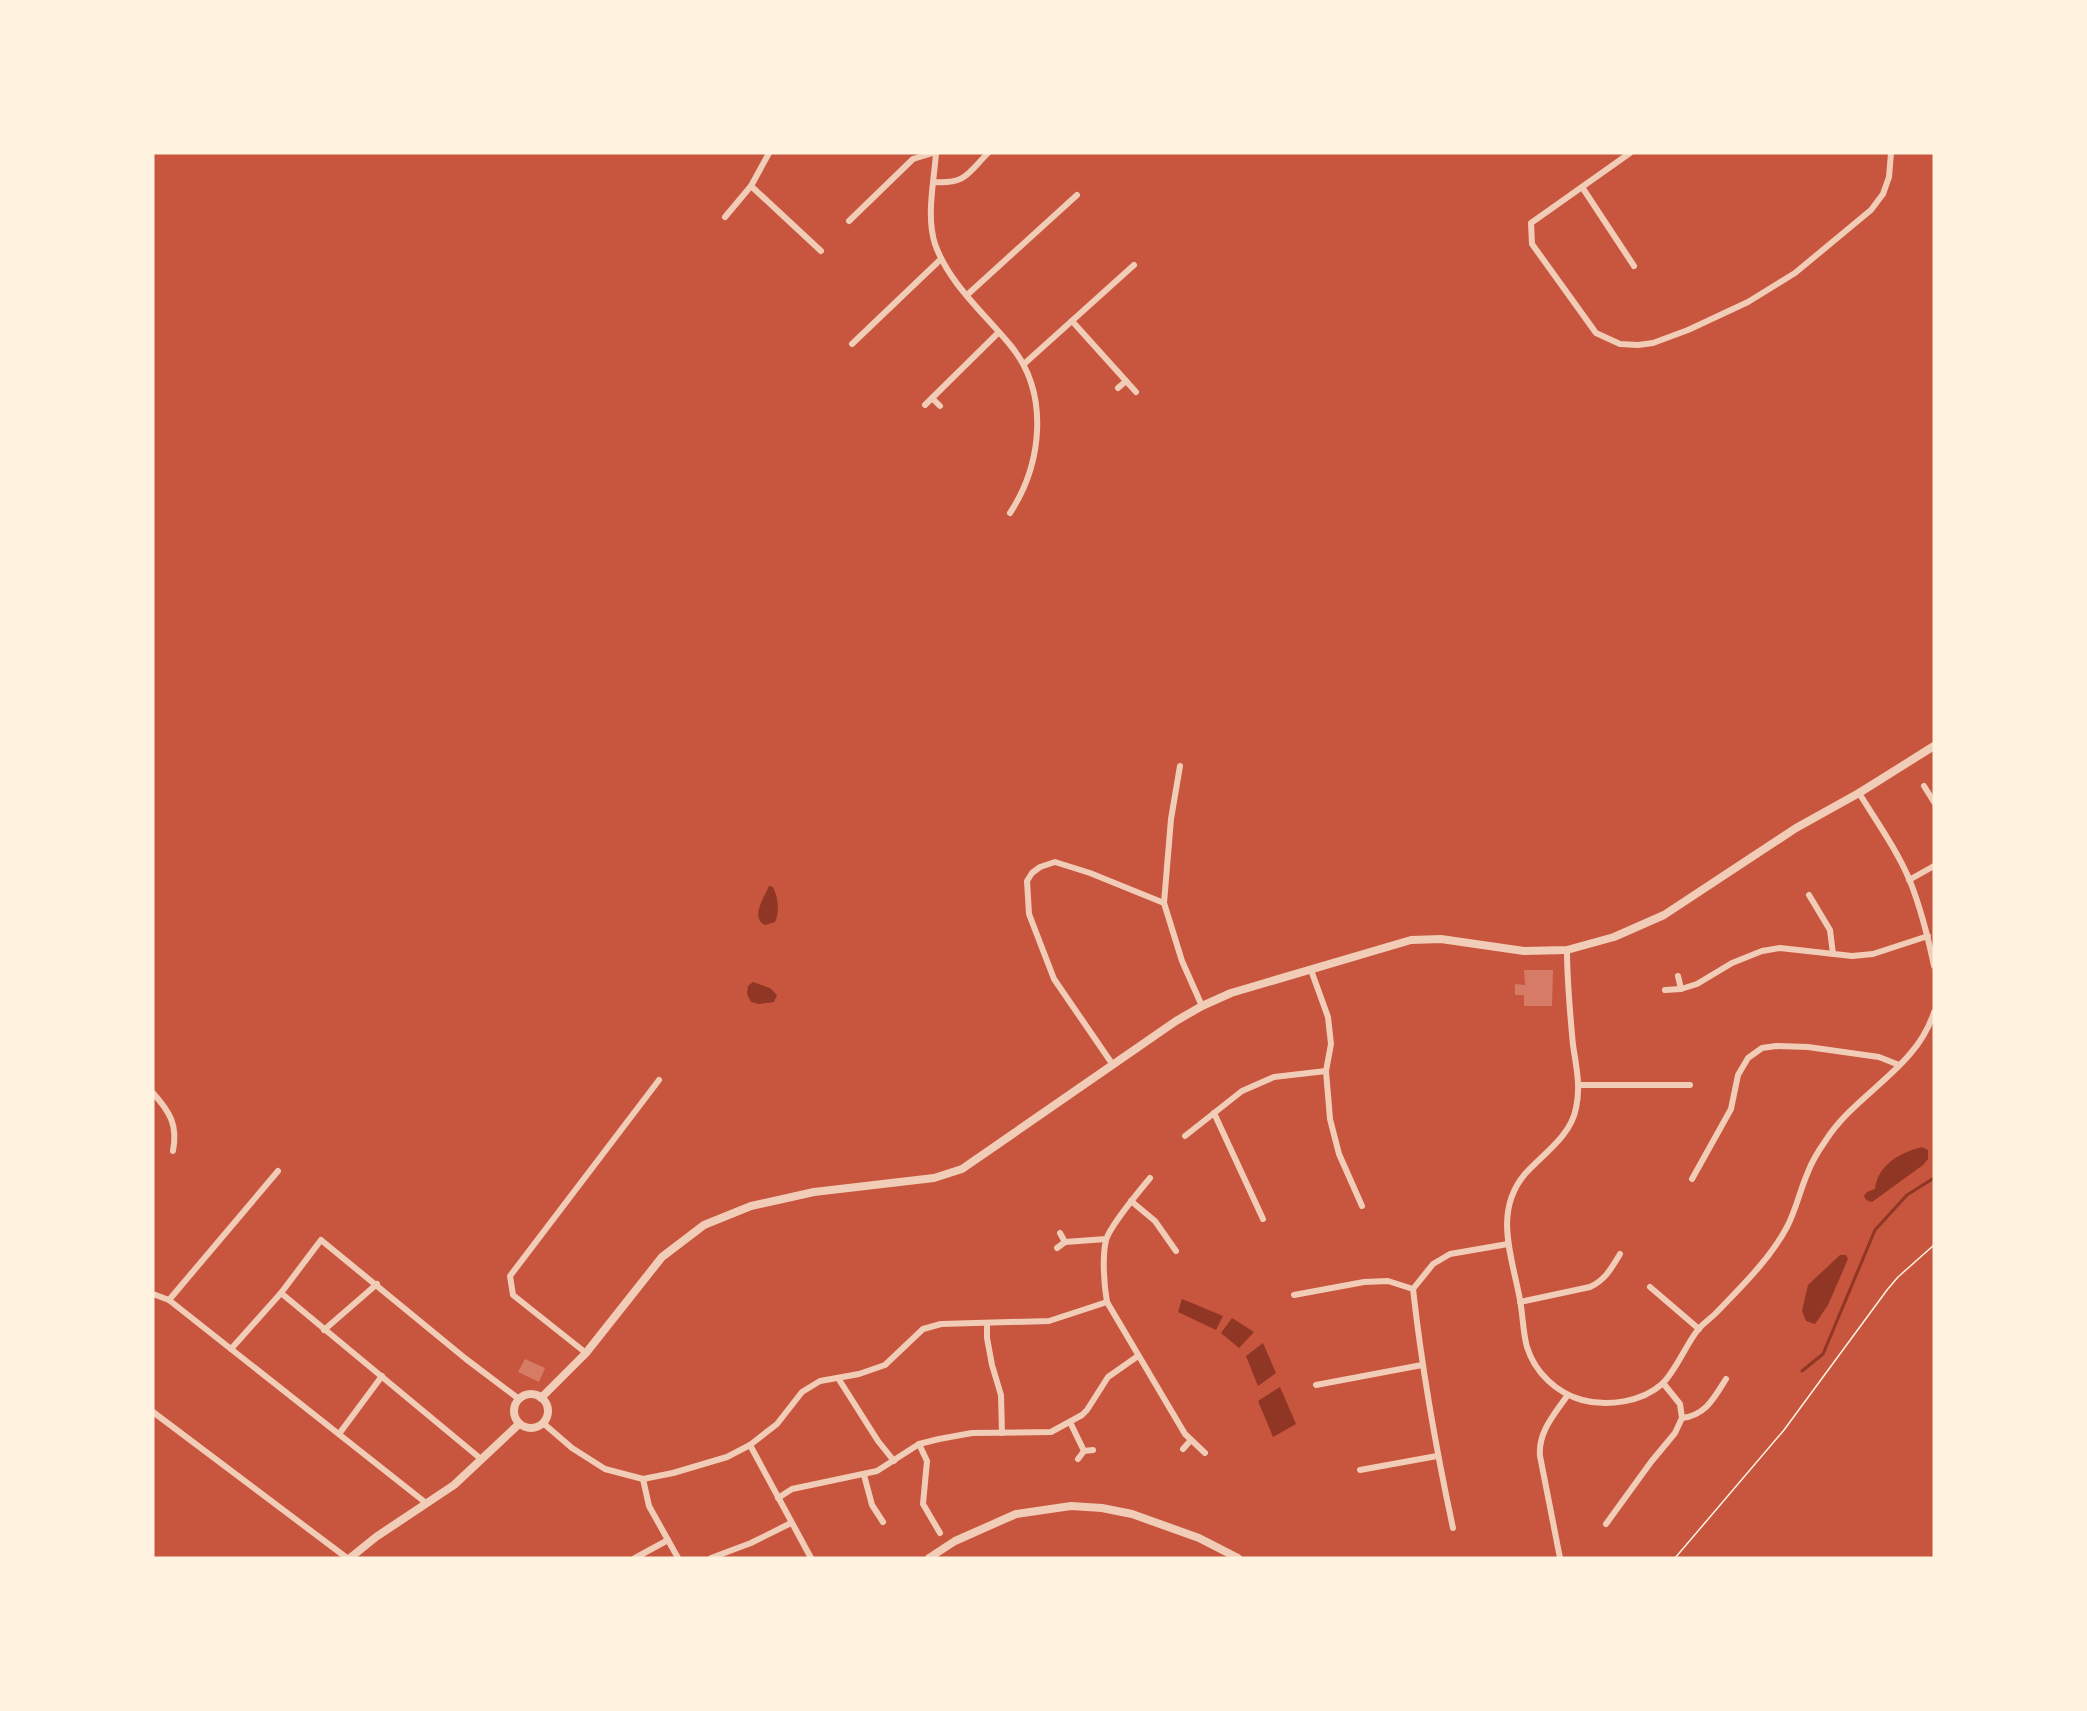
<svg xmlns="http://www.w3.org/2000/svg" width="2087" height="1711" viewBox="0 0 2087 1711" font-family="Inter,sans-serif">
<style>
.water{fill:#8f3625}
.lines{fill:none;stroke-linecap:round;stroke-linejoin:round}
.stream{stroke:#8f3625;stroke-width:3}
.building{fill:#d67c66}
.path{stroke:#fff3e0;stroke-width:1.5}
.minor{stroke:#f1ccb7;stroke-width:6}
.tertiary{stroke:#f1ccb7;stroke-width:8}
</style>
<rect width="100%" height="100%" fill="#c8553d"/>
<g class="water">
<path d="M769,886L773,887C778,897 780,912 775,922L765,925C750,918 764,898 769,886Z"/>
<path d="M753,982L770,988L777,995L774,1002L759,1004L751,1002L747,994L748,986Z"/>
<path d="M1922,1147L1928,1150V1159L1923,1165L1872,1202L1866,1200L1864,1196L1867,1192L1875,1189C1878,1165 1899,1153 1922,1147Z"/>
<path d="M1840,1255H1846L1848,1259L1828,1305L1815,1324L1806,1321L1802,1311L1808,1285Z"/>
<path d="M1182,1299L1223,1316L1216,1330L1178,1312Z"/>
<path d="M1232,1318L1254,1332L1239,1348L1221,1333Z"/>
<path d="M1263,1343L1276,1373L1258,1386L1246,1356Z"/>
<path d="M1280,1387L1296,1424L1273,1437L1258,1401Z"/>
</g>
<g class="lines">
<path class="stream" d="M1802,1371L1823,1354L1875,1230L1907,1195L1934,1178"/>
</g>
<g class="building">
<path d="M1524,970H1553L1552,1006H1524V995H1515V984L1525,985Z"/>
<path d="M525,1359L545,1368L539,1382L518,1372Z"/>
</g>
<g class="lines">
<path class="path" d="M1675,1558L1784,1430L1887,1290L1898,1277L1934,1245"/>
<g class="minor">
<path d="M936,153C934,182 926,216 935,244C949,284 985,314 1011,346C1050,394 1042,464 1010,513"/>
<path d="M1630,153L1531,223L1532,244L1596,333L1620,344L1638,345L1653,343L1688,330L1748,302L1795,273L1871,210L1883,194L1889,177L1891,153"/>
<path d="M934,182C966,184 967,174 988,153"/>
<path d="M751,186L821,251"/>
<path d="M1582,187L1634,266"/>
<path d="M725,217L751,186L769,153"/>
<path d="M849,221L913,159L933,153"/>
<path d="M967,295L1077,195"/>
<path d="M1072,321L1136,392"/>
<path d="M852,344L941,259"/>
<path d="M1024,364L1134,265"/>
<path d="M1118,388L1126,381"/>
<path d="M932,398L940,406"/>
<path d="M925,405L998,333"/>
<path d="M1180,766L1171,819L1164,903L1182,961L1202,1006"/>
<path d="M1924,786L1934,802"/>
<path d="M1859,793C1877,822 1897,850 1910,881C1921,909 1928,937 1934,966"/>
<path d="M1909,880L1934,866"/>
<path d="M1809,895L1830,930L1833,954"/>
<path d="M1567,950C1567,982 1570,1013 1573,1045C1576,1066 1581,1086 1576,1108C1571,1136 1543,1154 1525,1174C1493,1212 1512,1256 1520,1300C1523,1316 1523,1333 1527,1347C1535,1373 1557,1393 1582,1400C1607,1407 1642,1402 1662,1384C1675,1372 1686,1345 1697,1331C1702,1324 1710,1319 1716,1313C1741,1287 1770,1259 1787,1227C1796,1210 1800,1190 1808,1172C1812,1161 1819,1150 1826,1140C1856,1093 1917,1068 1934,1012"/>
<path d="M1311,970L1328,1017L1331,1044L1326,1071L1330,1119L1339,1154L1362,1206"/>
<path d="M1678,976L1681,989"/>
<path d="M1665,990L1681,989L1697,984L1732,963L1762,951L1780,948L1852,956L1873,954L1928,936"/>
<path d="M1113,1065L1054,979L1029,914L1027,881L1032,873L1040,867L1055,862L1090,873L1164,903"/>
<path d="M1579,1085H1690"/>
<path d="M153,1093C170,1112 178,1125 173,1151"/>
<path d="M1214,1113L1263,1219"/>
<path d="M1185,1136L1242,1091L1274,1077L1326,1071"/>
<path d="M1150,1178C1140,1190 1110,1226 1106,1240C1102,1257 1104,1285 1107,1302L1185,1434L1205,1453"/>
<path d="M1692,1179L1731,1109L1738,1075L1748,1058L1762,1048L1776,1046L1808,1047L1879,1057L1899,1065"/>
<path d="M1131,1201L1155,1221L1176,1251"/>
<path d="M1060,1233L1065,1242"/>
<path d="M1057,1248L1065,1242L1106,1239"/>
<path d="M1650,1287L1699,1329"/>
<path d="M281,1293L481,1459"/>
<path d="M153,1294L169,1300L426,1503"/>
<path d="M1294,1295L1364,1282L1388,1281L1413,1289"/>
<path d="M169,1300L278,1171"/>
<path d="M1520,1302L1590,1287C1605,1280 1611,1269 1620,1254"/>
<path d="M987,1324V1338L992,1365L1001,1395L1002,1433"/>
<path d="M324,1330L377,1284"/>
<path d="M231,1349L281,1293L321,1240L466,1359L519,1399"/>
<path d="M586,1353L513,1295L510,1276L659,1080"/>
<path d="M838,1378L878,1441L894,1461"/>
<path d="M1316,1385L1422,1365"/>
<path d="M153,1412L347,1558"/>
<path d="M1682,1418C1706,1415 1714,1398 1726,1379"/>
<path d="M1070,1422L1084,1451"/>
<path d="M543,1423L572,1448L605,1469L643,1479L673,1473L727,1457L750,1445L777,1424L802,1392L820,1381L859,1374L885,1365L923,1329L941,1324L1049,1321L1107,1302"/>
<path d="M339,1434L382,1376"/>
<path d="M919,1444L927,1461L923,1504L940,1533"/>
<path d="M750,1445L811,1558"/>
<path d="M1183,1449L1191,1440"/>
<path d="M1078,1459L1084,1451L1093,1450"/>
<path d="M1360,1470L1437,1456"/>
<path d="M864,1475L872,1505L883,1522"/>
<path d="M643,1479L649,1506L678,1558"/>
<path d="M778,1498L792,1489L877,1471L919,1444L939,1439L972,1433L1051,1432L1082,1415L1087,1410L1108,1377L1138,1356"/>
<path d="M1606,1524L1651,1462L1675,1433L1682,1418L1680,1404L1663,1383"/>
<path d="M1453,1528C1436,1449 1422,1369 1413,1289L1433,1264L1450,1254L1508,1244"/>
<path d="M635,1558L668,1540"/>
<path d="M711,1558L751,1543L791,1523"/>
<path d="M1560,1558L1540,1456C1538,1432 1554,1415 1567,1396"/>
</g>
<g class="tertiary">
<circle cx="531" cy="1411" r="17"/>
<path d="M541,1398L586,1353L662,1257L704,1225L751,1206L814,1192L934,1178L962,1169L1176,1021L1202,1006L1231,993L1411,940L1441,939L1524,951L1567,950L1614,937L1664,915L1796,828L1859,793L1934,746"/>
<path d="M350,1558L376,1537L454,1485L519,1424"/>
<path d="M929,1558L955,1541L1016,1514L1071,1506L1102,1508L1132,1514L1199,1538L1238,1558"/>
</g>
</g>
<rect width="2087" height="1711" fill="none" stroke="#fff3e0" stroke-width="309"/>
</svg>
